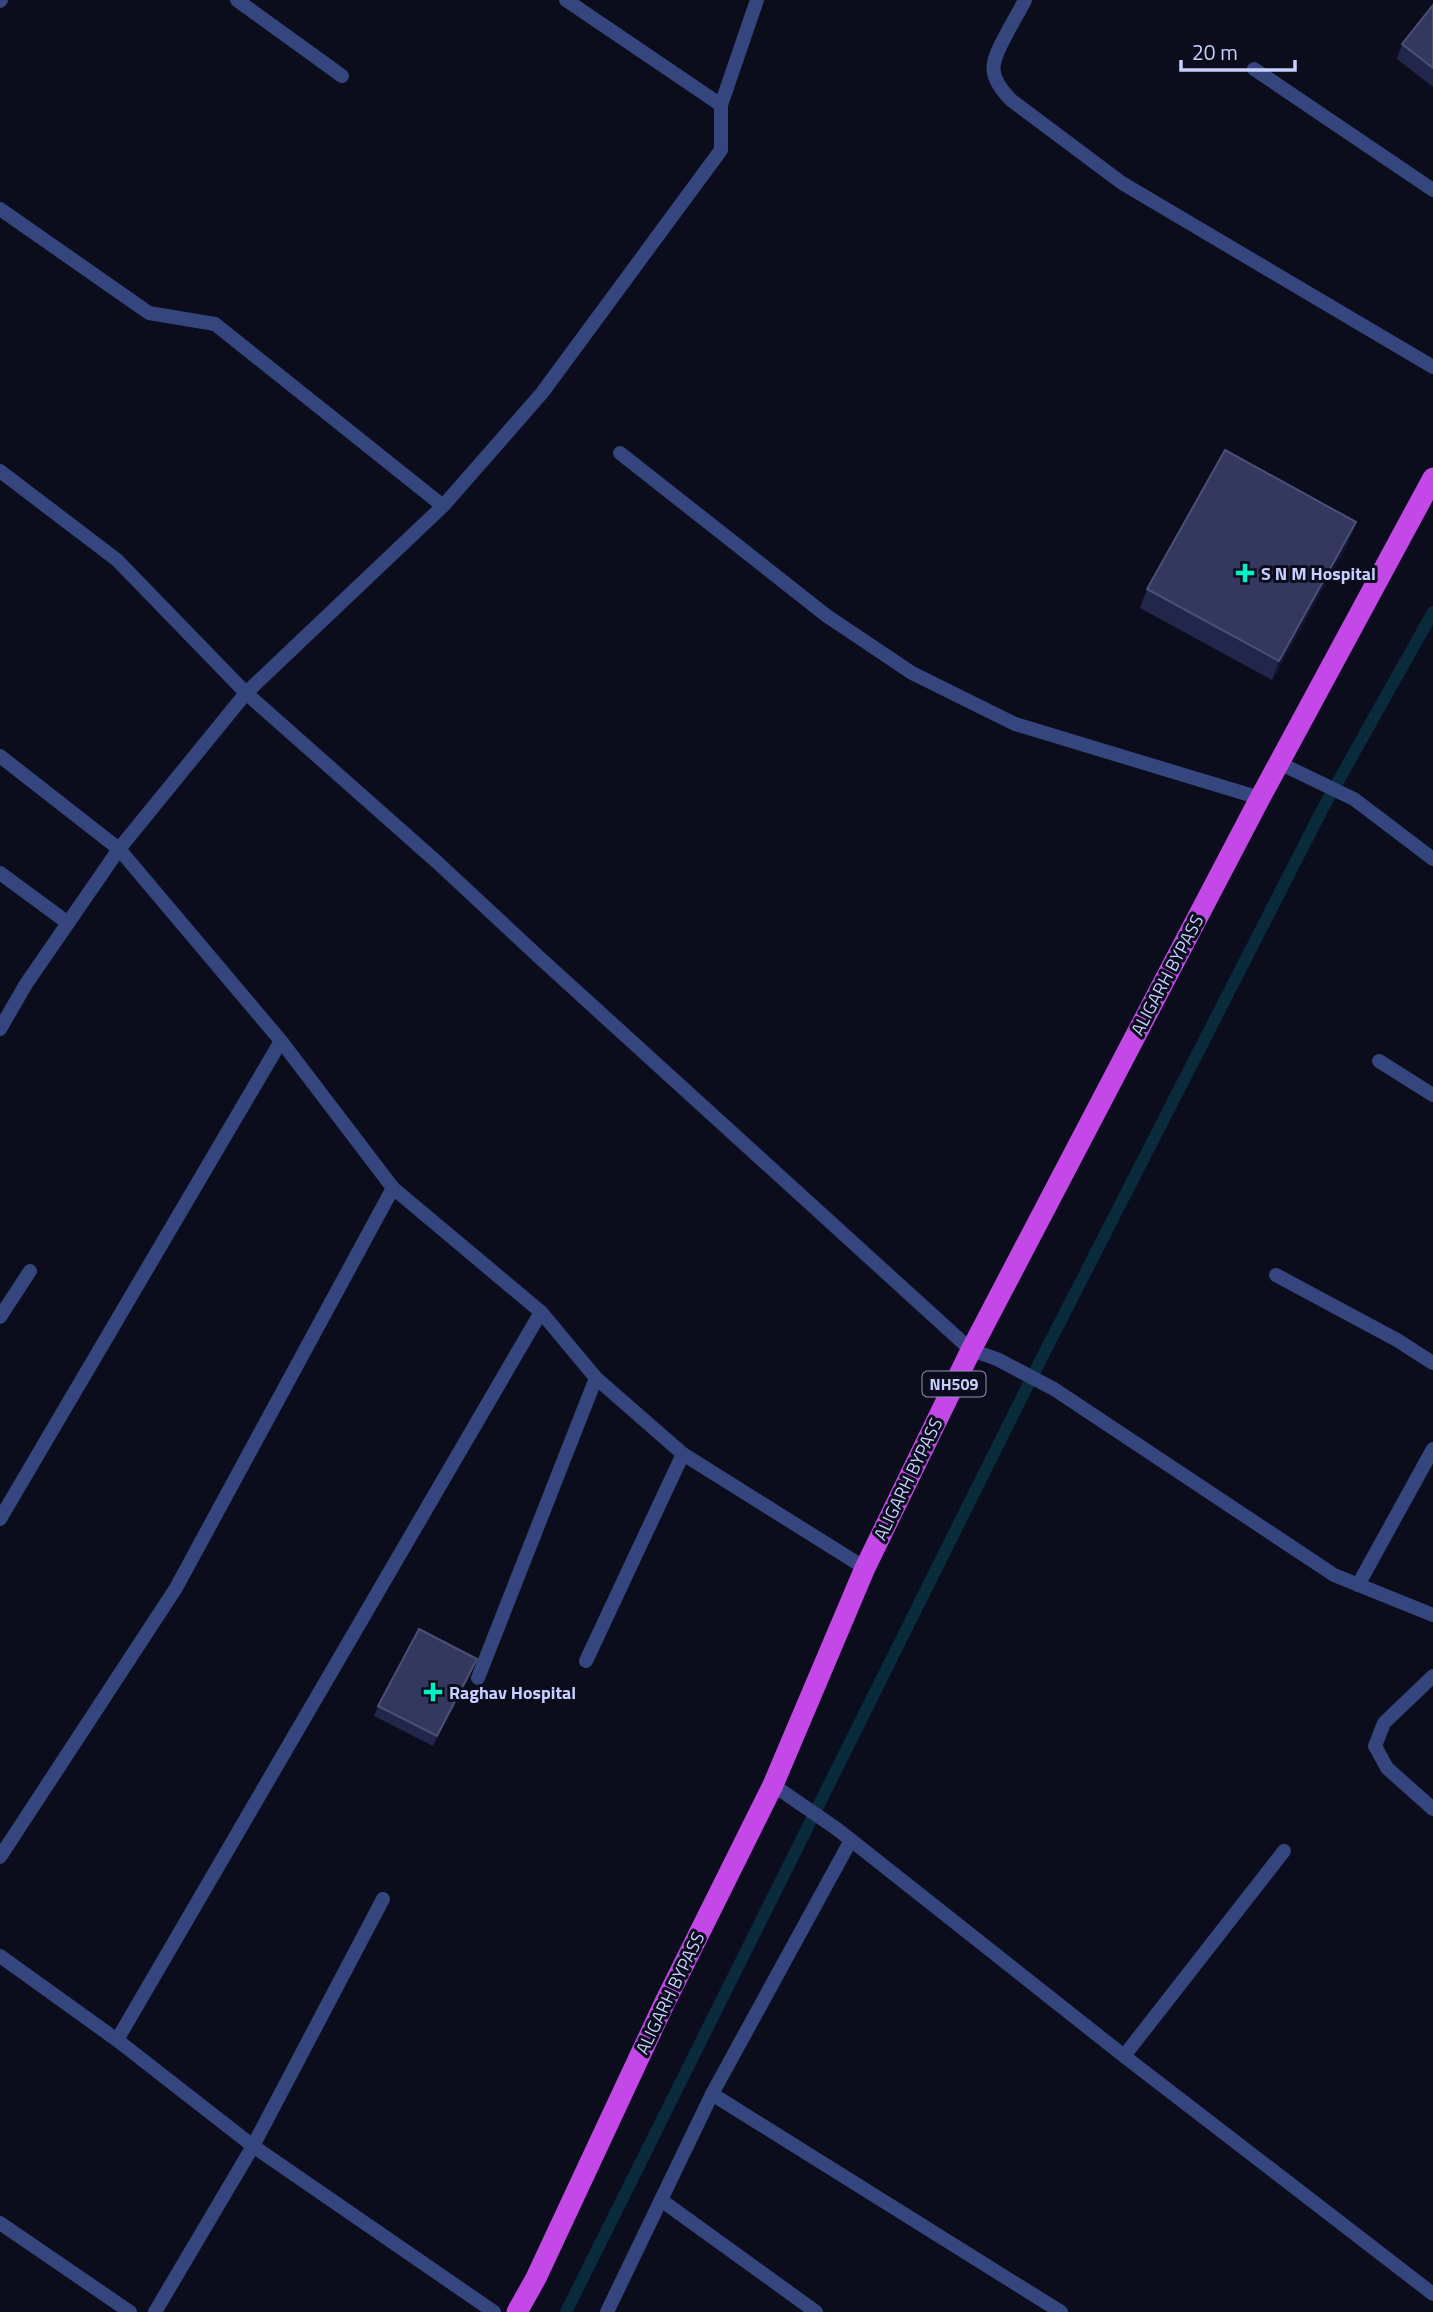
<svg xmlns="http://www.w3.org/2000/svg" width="1433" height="2312" viewBox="0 0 1433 2312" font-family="'Titillium Web',sans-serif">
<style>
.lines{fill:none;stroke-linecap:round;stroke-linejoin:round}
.stream{stroke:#092b3c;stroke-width:12}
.minor{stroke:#34467d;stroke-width:14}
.tertiary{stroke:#34467d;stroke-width:14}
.trunk{stroke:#c447e8;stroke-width:21}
.wall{fill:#22264b}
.shaded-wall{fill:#121430}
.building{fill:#34385e;stroke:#4b5077;stroke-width:2}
.poi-dot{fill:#00f1c4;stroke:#0b0d1c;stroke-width:2.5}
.labels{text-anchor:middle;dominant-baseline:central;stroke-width:6;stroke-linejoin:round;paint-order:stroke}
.shield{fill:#0b0d1c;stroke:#8e95bb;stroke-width:2}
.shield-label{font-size:16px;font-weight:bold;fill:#c6cfff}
.poi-label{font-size:18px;font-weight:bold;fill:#c6cfff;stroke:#0b0d1c;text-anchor:start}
.street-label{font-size:18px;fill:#c6cfff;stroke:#0b0d1c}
</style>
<rect width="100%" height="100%" fill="#0b0d1c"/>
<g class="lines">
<path class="stream" d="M566,2312L1033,1375L1322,810L1433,612"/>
<g class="minor">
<path d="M237,0L342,76"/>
<path d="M566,0L721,105"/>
<path d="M1025,0C1019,12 1012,23 1006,35C990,64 987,75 1011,100L1122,183L1433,367"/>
<path d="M0,1L1,0"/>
<path d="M1254,69L1433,190"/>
<path d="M0,209L149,313L215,324L443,506"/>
<path d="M620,453L827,616L912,673L1015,724L1260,798"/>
<path d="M0,471L117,560L246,693L438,863L540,958L971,1350"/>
<path d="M0,756L119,849L281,1041L393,1188L541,1312L596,1378L683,1454L865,1568"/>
<path d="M1279,763L1354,799L1433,859"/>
<path d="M0,873L68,923"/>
<path d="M0,1029L26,984L119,849L246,693L443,506L542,393L721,150V105L757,0"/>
<path d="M1379,1061L1433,1095"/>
<path d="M1276,1275L1397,1340L1433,1363"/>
<path d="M0,1317L30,1271"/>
<path d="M0,1519L281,1041"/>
<path d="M1358,1585L1433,1449"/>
<path d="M586,1661L683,1454"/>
<path d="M1433,1676L1384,1723L1375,1746L1387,1768L1433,1809"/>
<path d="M478,1678L596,1378"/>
<path d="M773,1785L837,1829L1124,2056L1433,2294"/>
<path d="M0,1857L176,1588L393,1188"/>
<path d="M0,1956L117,2040L253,2146L494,2312"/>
<path d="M117,2040L541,1312"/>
<path d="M1124,2056L1284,1851"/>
<path d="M712,2094L1061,2312"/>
<path d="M661,2200L816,2312"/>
<path d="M0,2223L130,2312"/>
<path d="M155,2312L253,2146L383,1899"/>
<path d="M607,2312L712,2094L851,1840"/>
</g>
<path class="tertiary" d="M971,1350L997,1359L1054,1389L1334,1575L1433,1615"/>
<path class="trunk" d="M517,2312L536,2278L665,2002L773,1785L865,1568L971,1350L1260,798L1433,478"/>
</g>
<g class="wall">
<path d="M1433,5V87L1397,59L1402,44Z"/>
<path d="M1356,522L1349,542L1272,680L1140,608L1147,589Z"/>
<path d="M473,1669L433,1746L374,1716L378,1706Z"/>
</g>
<g class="shaded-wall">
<path d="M1356,522L1349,542L1272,680L1279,661Z"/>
<path d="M477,1659L473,1669L433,1746L437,1736Z"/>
</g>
<g class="building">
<path d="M1433,5V68L1402,44Z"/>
<path d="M1225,450L1356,522L1279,661L1147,589Z"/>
<path d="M419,1629L477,1659L437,1736L378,1706Z"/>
</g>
<g class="poi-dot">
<path d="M1241.5 562.5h7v7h7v7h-7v7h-7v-7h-7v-7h7z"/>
<path d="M429.5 1681.5h7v7h7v7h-7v7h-7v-7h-7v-7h7z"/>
</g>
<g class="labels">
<rect class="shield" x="922.5" y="1371.5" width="63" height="25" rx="5"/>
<g class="shield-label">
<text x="954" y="1384">NH509</text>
</g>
<g class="poi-label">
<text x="1261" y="573">S N M Hospital</text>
<text x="449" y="1692">Raghav Hospital</text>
</g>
<g class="street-label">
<text transform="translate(1167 975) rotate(-62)">ALIGARH BYPASS</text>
<text transform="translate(908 1479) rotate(-64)">ALIGARH BYPASS</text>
<text transform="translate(670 1993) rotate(-64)">ALIGARH BYPASS</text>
</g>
</g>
<path d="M1181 60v10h114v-10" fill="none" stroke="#c6cfff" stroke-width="3.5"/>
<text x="1192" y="60" font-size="21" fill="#c6cfff" stroke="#0b0d1c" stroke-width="5" paint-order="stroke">20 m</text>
</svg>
